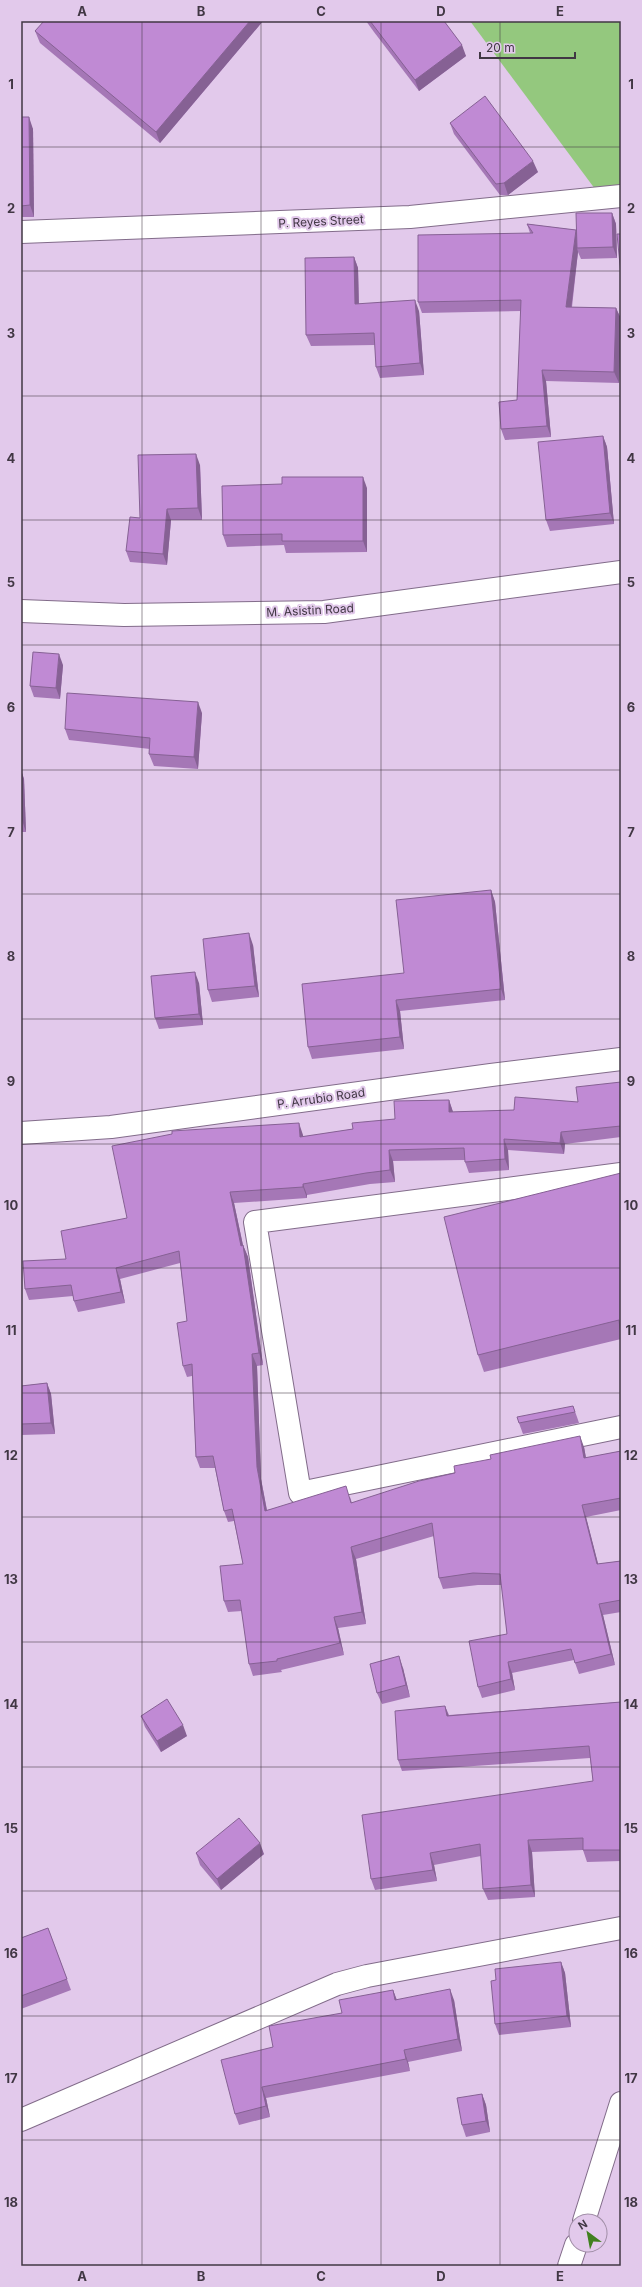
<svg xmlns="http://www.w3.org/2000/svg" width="642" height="2287" viewBox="0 0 642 2287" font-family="Inter,sans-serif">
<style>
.green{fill:#94c87e}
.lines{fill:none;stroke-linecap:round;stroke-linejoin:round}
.minor-casing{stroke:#826c8a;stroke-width:24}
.minor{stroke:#fff;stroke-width:22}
.wall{fill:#a577b6}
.shaded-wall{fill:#866194}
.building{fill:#c08ad4;stroke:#866194}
.grid{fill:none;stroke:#413744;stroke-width:1;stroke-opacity:0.55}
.labels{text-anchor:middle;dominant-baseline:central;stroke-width:4;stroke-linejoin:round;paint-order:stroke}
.street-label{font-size:12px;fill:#413744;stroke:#e2c9eb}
.neatline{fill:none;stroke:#413744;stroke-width:1.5}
.grid-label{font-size:13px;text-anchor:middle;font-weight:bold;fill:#413744}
</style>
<rect width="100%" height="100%" fill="#e2c9eb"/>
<path class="green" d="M470,21H621V190L598,193Z"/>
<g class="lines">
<g class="minor-casing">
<g id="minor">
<path d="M21,232L410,217L621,196"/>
<path d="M21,611L124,615L324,612L621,572"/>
<path d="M21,1133L111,1127L491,1075L621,1059"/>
<path d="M621,1174L255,1222L300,1493L621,1427"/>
<path d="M21,2120L337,1984L367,1976L621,1928"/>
<path d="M584,2221L621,2103"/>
<path d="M569,2266L576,2245"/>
</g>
</g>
<use href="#minor" class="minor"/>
</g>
<g class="wall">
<path d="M263,21L160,143L40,43L35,31Z"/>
<path d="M366,21H444L466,56L419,91L374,32Z"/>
<path d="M21,117L33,129L34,217H21Z"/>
<path d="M450,123L538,172L508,195H500L454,134Z"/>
<path d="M612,213L616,224L617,258L581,259L578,252L572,307L616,308L621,319L619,383L546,381L551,437L505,440L501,429L517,400L521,311L422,313L418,302L530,233L527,224L576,230V232Z"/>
<path d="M354,257L358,268L359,304L419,311L424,375L380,378L376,367L375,345L311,346L306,335Z"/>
<path d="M603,436L607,447L614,524L550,531L546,520Z"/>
<path d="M200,465L202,520H171L167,565L130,562L126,551L140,518Z"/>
<path d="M282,484L367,488V552L286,553L284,545L227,547L223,535Z"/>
<path d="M63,665L60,699L34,697L30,686Z"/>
<path d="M202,713L198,769L154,766L149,754L150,749L69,740L65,729Z"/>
<path d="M21,770L24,779L26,832H21Z"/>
<path d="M491,890L495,902L505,1000L400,1011L404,1049L312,1059L308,1047L404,973Z"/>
<path d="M253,945L259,997L212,1002L208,990Z"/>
<path d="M199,983L203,1025L159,1029L155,1018Z"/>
<path d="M621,1082V1137L565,1144L564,1154L508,1150L509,1170L469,1173L465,1162V1160L393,1161L395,1182L370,1184L307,1195V1198L234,1203L243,1245L248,1257L263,1365L257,1366L261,1479L267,1510L350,1497L352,1503L584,1447L586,1458L621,1451V1510L586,1517L598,1564L621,1561V1612L603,1615L615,1665L579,1674L574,1660L512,1673L515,1690L482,1698L478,1687L507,1634L502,1585H478L443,1589L439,1578L434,1536L356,1559L366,1624L338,1628L344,1655L281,1670L282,1672L253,1676L249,1664L242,1611L228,1612L224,1601L243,1564L234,1521L228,1522L224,1511L215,1468H200L196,1457L192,1376L187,1377L183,1366L187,1321L180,1263L120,1279L125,1303L78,1312L74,1301L73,1296L29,1300L25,1289L66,1259L127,1218L303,1135V1137L353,1129L395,1119L449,1100L453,1112L514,1110L578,1102Z"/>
<path d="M621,1173V1339L484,1372L478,1355Z"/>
<path d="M47,1383L51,1394L55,1434L21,1435V1386Z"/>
<path d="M573,1406L577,1417L579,1423L523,1434L519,1423Z"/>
<path d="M403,1668L410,1697L382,1704L377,1693Z"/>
<path d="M621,1702V1861L587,1862L583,1850L532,1852L535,1897L488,1900L483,1889L481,1856L434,1865L437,1881L375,1890L371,1879L593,1781L590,1758L402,1771L398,1760L445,1706L449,1715Z"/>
<path d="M141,1716L187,1736L161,1752L145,1727Z"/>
<path d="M196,1853L264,1854L221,1890L200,1865Z"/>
<path d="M48,1928L71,1990L21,2009V1938Z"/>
<path d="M561,1962L565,1973L571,2027L499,2035L495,2024Z"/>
<path d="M393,1990L397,2000H454L462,2051L408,2062L410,2071L266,2098L270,2117L239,2125L235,2114L273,2047L342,2013Z"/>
<path d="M482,2094L486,2105L490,2132L466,2137L462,2125Z"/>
</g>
<g class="shaded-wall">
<path d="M250,21H263L160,143L156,132Z"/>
<path d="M462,45L466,56L419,91L415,80Z"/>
<path d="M29,117L33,129L34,217L30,205Z"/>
<path d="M533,161L538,172L508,195L504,183Z"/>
<path d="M612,213L616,224L617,258L613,247Z"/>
<path d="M576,230L580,242L577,248L578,252L570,318L566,307Z"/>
<path d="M354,257L358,268L359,316L355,304Z"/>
<path d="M415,300L419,311L424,375L420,363Z"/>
<path d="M616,308L621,319L619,383L614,372Z"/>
<path d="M542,370L546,381L551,437L547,426Z"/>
<path d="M603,436L607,447L614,524L610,513Z"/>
<path d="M196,454L200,465L202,520L198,508Z"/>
<path d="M363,477L367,488V552L363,541Z"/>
<path d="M167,509L171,520L167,565L163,554Z"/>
<path d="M59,654L63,665L60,699L56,688Z"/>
<path d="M198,702L202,713L198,769L194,757Z"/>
<path d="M21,770L24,779L26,832L22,820Z"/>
<path d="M491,890L495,902L505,1000L501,989Z"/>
<path d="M249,933L253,945L259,997L255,986Z"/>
<path d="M195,972L199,983L203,1025L199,1014Z"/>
<path d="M396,1000L400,1011L404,1049L400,1037Z"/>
<path d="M449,1100L453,1112V1124L449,1112Z"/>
<path d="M299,1123L303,1135L304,1149L300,1137Z"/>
<path d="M561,1132L565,1144L564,1154L560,1143Z"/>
<path d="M504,1139L508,1150L509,1170L505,1159Z"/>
<path d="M389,1150L393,1161L395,1182L390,1170Z"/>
<path d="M303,1184L307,1195V1198L303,1187Z"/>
<path d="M230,1192L234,1203L245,1255L243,1245L248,1257L263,1365L259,1353L241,1246Z"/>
<path d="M116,1268L120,1279L125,1303L121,1292Z"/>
<path d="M252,1354L257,1366L261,1479L269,1522L265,1511L257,1467Z"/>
<path d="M47,1383L51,1394L55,1434L51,1423Z"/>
<path d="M580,1436L584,1447L588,1469L584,1458Z"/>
<path d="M582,1505L586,1517L601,1575L597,1564Z"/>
<path d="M351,1547L356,1559L366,1624L362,1612Z"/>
<path d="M599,1604L603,1615L615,1665L611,1654Z"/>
<path d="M334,1617L338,1628L344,1655L340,1643Z"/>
<path d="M399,1656L403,1668L410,1697L406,1685Z"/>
<path d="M508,1662L512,1673L515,1690L511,1679Z"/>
<path d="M445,1706L449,1717L447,1716Z"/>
<path d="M183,1725L187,1736L161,1752L157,1741Z"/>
<path d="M528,1840L532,1852L535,1897L531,1885Z"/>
<path d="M260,1843L264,1854L221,1890L217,1879Z"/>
<path d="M430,1853L434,1865L437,1881L433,1870Z"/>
<path d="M561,1962L565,1973L571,2027L567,2016Z"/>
<path d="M450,1989L454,2000L462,2051L458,2039Z"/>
<path d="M393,1990L397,2001L395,2000Z"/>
<path d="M404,2050L408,2062L410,2071L406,2059Z"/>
<path d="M262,2087L266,2098L270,2117L266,2106Z"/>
<path d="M482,2094L486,2105L490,2132L486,2121Z"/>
</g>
<g class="building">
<path d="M44,21H250L156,132L35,31Z"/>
<path d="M370,21H444L462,45L415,80Z"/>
<path d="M485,96L533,161L504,183L496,184L450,123Z"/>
<path d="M21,117H29L30,205L21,206Z"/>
<path d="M576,213H612L613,247L577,248Z"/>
<path d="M527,224L576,230L566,307L616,308L614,372L542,370L547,426L501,429L499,402L517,400L521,300L418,302V235L533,233Z"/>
<path d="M617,234H621V275Z"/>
<path d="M354,257L355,304L415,300L420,363L376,367L374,333L306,335L305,258Z"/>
<path d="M603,436L610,513L546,520L538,442Z"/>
<path d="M196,454L198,508L167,509L163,554L126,551L130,517L140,518L138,455Z"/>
<path d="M282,477H363V541H282V534L223,535L222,486L282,484Z"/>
<path d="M33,652L59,654L56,688L30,686Z"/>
<path d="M67,693L198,702L194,757L149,754L150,738L65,729Z"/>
<path d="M21,799L22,820H21Z"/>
<path d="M491,890L501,989L396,1000L400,1037L308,1047L302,984L404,973L396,900Z"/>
<path d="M249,933L255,986L208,990L203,939Z"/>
<path d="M195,972L199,1014L155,1018L151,976Z"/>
<path d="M621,1082V1126L561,1132L560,1143L504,1139L505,1159L465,1162L464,1148L389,1150L390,1170L366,1173L303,1184V1187L230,1192L241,1246L243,1245L259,1353L252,1354L257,1467L265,1511L346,1486L351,1503L419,1481L455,1473L454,1466L491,1459L490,1455L580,1436L584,1458L621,1451V1498L582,1505L597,1564L621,1561V1600L599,1604L611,1654L575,1663L571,1649L508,1662L511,1679L478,1687L469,1641L507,1634L500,1574L473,1573L439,1578L432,1523L351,1547L362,1612L334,1617L340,1643L277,1659V1661L249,1664L240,1600L224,1601L220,1566L243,1564L232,1509L224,1511L213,1456L196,1457L192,1364L183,1366L177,1323L187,1321L179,1251L116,1268L121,1292L74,1301L71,1285L25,1289L23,1261L66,1259L61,1231L127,1218L112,1146L172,1134V1131L299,1123L300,1137L353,1129L352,1123L395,1119L394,1101L449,1100V1112L514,1110L515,1097L578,1102L576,1087Z"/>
<path d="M621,1173V1338L619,1320L478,1355L444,1217Z"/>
<path d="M47,1383L51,1423L21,1424V1386Z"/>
<path d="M573,1406L575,1412L519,1423L517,1417Z"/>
<path d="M399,1656L406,1685L377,1693L370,1664Z"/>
<path d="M167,1699L183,1725L157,1741L141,1716Z"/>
<path d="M621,1702V1850H583V1838L528,1840L531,1885L483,1889L480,1844L430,1853L433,1870L371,1879L362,1815L593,1781L589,1746L398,1760L395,1711L445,1706L447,1716Z"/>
<path d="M239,1818L260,1843L217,1879L196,1853Z"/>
<path d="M48,1928L67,1979L21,1996V1938Z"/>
<path d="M561,1962L567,2016L495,2024L491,1981L496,1980L495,1969Z"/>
<path d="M450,1989L458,2039L404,2050L406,2059L262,2087L266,2106L235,2114L221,2060L273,2047L269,2026L342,2013L339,2000L393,1990L395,2000Z"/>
<path d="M482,2094L486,2121L462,2125L457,2098Z"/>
</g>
<path class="grid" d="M142,21V2266M261,21V2266M381,21V2266M500,21V2266M21,147H621M21,271H621M21,396H621M21,520H621M21,645H621M21,770H621M21,894H621M21,1019H621M21,1144H621M21,1268H621M21,1393H621M21,1517H621M21,1642H621M21,1767H621M21,1891H621M21,2016H621M21,2140H621"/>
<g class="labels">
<g class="street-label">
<text transform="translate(321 221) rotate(-3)">P. Reyes Street</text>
<text transform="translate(310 610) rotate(-3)">M. Asistin Road</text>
<text transform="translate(321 1098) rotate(-8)">P. Arrubio Road</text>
</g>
</g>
<rect width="642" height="2287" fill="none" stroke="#e2c9eb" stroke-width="44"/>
<g transform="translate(588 2233) rotate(328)"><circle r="19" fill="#e2c9eb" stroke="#a28fa8"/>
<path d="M0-3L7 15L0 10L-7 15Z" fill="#41801f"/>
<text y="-6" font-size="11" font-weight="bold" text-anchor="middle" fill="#413744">N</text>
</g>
<path d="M480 52v6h95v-6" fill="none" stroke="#413744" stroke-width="2"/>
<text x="486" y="52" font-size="12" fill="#413744" stroke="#e2c9eb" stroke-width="3" paint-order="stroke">20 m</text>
<rect x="22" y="22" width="598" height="2243" class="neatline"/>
<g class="grid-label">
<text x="82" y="16">A</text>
<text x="201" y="16">B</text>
<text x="321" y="16">C</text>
<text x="441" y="16">D</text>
<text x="560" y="16">E</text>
<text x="11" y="89">1</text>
<text x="631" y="89">1</text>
<text x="11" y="213">2</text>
<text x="631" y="213">2</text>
<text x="11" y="338">3</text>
<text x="631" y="338">3</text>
<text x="11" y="463">4</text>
<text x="631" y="463">4</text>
<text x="11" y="587">5</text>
<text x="631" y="587">5</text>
<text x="11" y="712">6</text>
<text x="631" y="712">6</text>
<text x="11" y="837">7</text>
<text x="631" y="837">7</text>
<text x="11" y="961">8</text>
<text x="631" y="961">8</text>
<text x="11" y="1086">9</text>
<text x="631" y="1086">9</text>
<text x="11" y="1210">10</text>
<text x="631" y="1210">10</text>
<text x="11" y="1335">11</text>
<text x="631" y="1335">11</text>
<text x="11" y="1460">12</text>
<text x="631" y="1460">12</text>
<text x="11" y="1584">13</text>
<text x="631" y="1584">13</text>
<text x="11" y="1709">14</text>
<text x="631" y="1709">14</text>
<text x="11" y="1833">15</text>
<text x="631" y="1833">15</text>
<text x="11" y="1958">16</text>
<text x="631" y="1958">16</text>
<text x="11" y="2083">17</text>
<text x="631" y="2083">17</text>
<text x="11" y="2207">18</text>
<text x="631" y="2207">18</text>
<text x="82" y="2281">A</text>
<text x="201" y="2281">B</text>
<text x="321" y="2281">C</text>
<text x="441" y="2281">D</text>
<text x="560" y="2281">E</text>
</g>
</svg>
